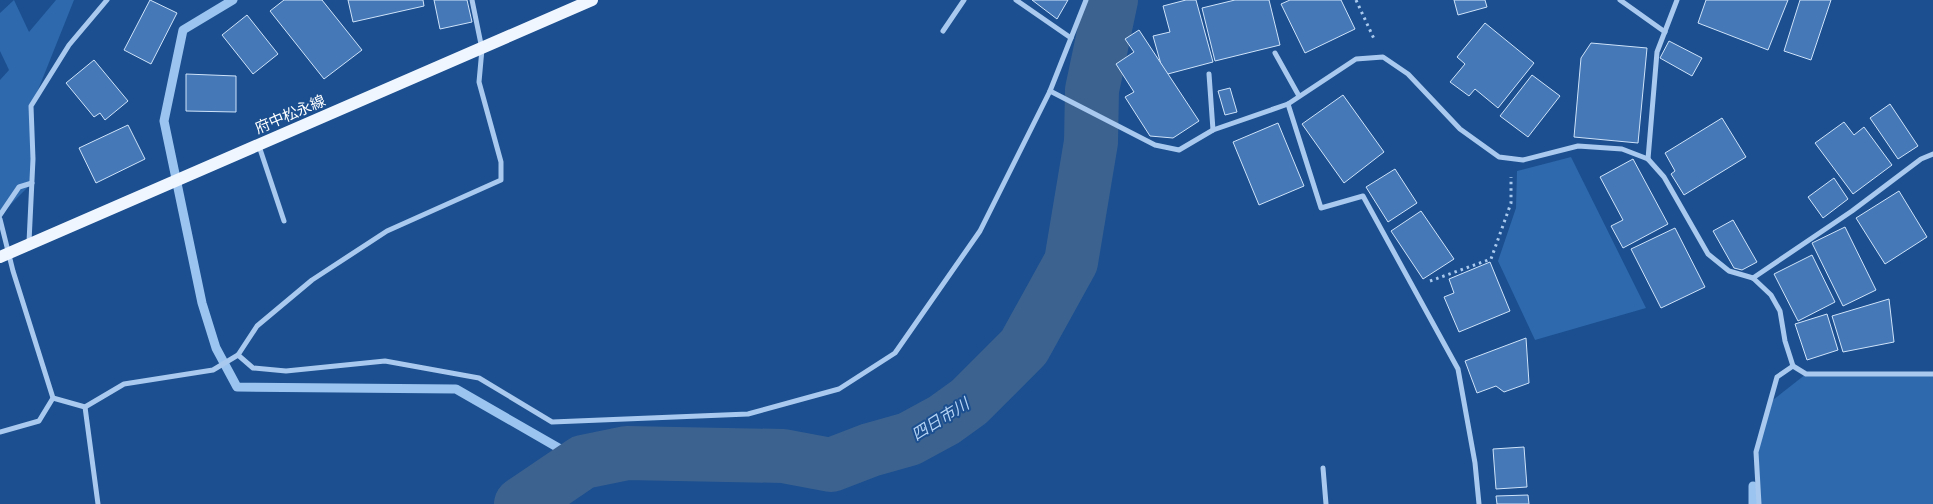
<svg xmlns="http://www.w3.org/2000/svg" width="1933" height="504" viewBox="0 0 1933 504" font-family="'Archivo Narrow','Noto Sans JP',sans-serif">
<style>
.green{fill:#2e69ad}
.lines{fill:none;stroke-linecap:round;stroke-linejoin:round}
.stream{stroke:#9cc4f0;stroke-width:9}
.river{stroke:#3c6290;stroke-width:54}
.building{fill:#4478b7;stroke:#cfe3fa}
.path{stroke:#a9c9ee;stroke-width:3;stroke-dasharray:2.5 4;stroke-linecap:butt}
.street{stroke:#a9c9ee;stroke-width:5}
.primary{stroke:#f0f6ff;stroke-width:12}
.labels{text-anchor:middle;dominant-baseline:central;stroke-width:4;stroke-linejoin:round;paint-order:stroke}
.street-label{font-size:15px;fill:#fff;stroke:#1b4f8f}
.water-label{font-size:16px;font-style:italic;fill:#b5d3f5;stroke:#1b4f8f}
</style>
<rect width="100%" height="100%" fill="#1b4f8f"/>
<g class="green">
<path d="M14,0L29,32L56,0H74L32,105V183L0,215V80L9,70L0,51V13Z"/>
<path d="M1571,157L1646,308L1535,340L1498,261L1516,208L1517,171Z"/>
<path d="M1806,374H1933V504H1759L1756,452L1769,403Z"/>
</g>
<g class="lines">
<g class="stream">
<path d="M233,0L183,30L164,121L202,303L216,348L237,387L456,389L583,462"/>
<path d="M1753,486V504"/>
</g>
<path class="river" d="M521,504L583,462L627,453L783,456L831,465L870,450L909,439L944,420L969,402L1024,347L1071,262L1091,142L1092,90L1111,0"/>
</g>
<g class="building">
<path d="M150,0L177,13L151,64L124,50Z"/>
<path d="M284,0H322L362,50L324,79L270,11Z"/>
<path d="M348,0H423L424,6L353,22Z"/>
<path d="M434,0H467L472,22L440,29Z"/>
<path d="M1032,0H1068L1057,19Z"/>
<path d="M1186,0H1196L1213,62L1164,75L1153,36L1170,32L1163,6Z"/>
<path d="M1235,0H1269L1280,45L1215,61L1202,8Z"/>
<path d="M1290,0H1341L1355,29L1305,53L1281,4Z"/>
<path d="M1454,0H1485L1487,7L1458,15Z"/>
<path d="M1706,0H1788L1768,50L1698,23Z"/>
<path d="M1800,0H1831L1811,60L1784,51Z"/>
<path d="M247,15L278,54L253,74L222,35Z"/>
<path d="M1485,23L1534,63L1498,108L1475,89L1469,96L1450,82L1465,64L1457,57Z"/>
<path d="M1139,30L1199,121L1173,138L1150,136L1125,97L1134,92L1116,64L1134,52L1125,39Z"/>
<path d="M1669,41L1702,58L1692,76L1660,58Z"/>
<path d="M1591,43L1647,48L1638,143L1574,137L1581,58Z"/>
<path d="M94,60L128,101L105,120L100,113L94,117L66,83Z"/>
<path d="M186,74L236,76V112L186,111Z"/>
<path d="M1532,75L1560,96L1528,137L1500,116Z"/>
<path d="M1230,88L1237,112L1225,115L1218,91Z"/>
<path d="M1343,95L1384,152L1344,183L1302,124Z"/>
<path d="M1890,104L1918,146L1898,159L1870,118Z"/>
<path d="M1722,118L1746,157L1684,195L1671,174L1675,171L1665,153Z"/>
<path d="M1844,122L1854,135L1864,127L1892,165L1853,194L1815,143Z"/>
<path d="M1278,123L1304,186L1259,205L1233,142Z"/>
<path d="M128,125L145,159L96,183L79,148Z"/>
<path d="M1633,159L1668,224L1623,248L1611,226L1623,220L1600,177Z"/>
<path d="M1395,169L1417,203L1388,222L1366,187Z"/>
<path d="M1834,178L1848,199L1823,218L1808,197Z"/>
<path d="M1899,191L1927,237L1885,264L1856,218Z"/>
<path d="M1421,211L1454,259L1423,279L1391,231Z"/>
<path d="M1733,220L1757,262L1742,270L1734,268L1713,231Z"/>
<path d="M1845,227L1876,290L1843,306L1812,243Z"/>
<path d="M1675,228L1705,287L1661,308L1631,249Z"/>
<path d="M1812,255L1835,302L1798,321L1774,274Z"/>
<path d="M1490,262L1510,311L1459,332L1444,297L1454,293L1449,279Z"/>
<path d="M1889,299L1894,342L1843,352L1832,316Z"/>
<path d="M1827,314L1838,350L1807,360L1795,324Z"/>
<path d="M1526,338L1529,383L1504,392L1496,386L1477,393L1465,361Z"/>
<path d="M1524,447L1527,487L1496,489L1493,449Z"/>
<path d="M1528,495L1529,504H1497L1496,496Z"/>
</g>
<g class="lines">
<g class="path">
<path d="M1356,0L1375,41"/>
<path d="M1430,281L1491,259L1511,203V177"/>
</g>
<g class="street">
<path d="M472,0L482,49L479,82L501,162V180L387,231L312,280L257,326L238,355L253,368L286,371L385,361L479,378L552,422L748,414L839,389L895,353L980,231L1050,91L1086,0"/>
<path d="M1016,0L1071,38"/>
<path d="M1620,0L1665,32"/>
<path d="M943,31L964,0"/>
<path d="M1275,53L1299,96"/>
<path d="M1209,74L1213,130"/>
<path d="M1050,91L1155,145L1179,150L1213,130L1288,104L1356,59L1383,57L1408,74L1460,129L1499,157L1523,160L1578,146L1622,149L1648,159L1664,177L1708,254L1729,271L1753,278L1771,295L1780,311L1785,341L1793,366L1806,374H1933"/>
<path d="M1288,104L1321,208L1363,196L1458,369L1475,463L1479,504"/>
<path d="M259,146L284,221"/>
<path d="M1648,159L1657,52L1677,0"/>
<path d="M0,215L19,187L32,183"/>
<path d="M0,219L13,271L53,398L85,407L124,384L213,370L238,355"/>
<path d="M29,242L33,159L31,106L69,45L107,0"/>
<path d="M1753,278L1852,211L1921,159L1933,154"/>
<path d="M85,407L98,504"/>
<path d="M0,432L39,421L53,398"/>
<path d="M1323,468L1326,504"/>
<path d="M1759,504L1756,452L1777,377L1793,366"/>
</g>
<path class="primary" d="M0,257L592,0"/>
</g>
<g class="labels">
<g class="street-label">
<text transform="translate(290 114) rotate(-23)">府中松永線</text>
</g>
<g class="water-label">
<text transform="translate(940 419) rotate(-32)">四日市川</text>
</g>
</g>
</svg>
